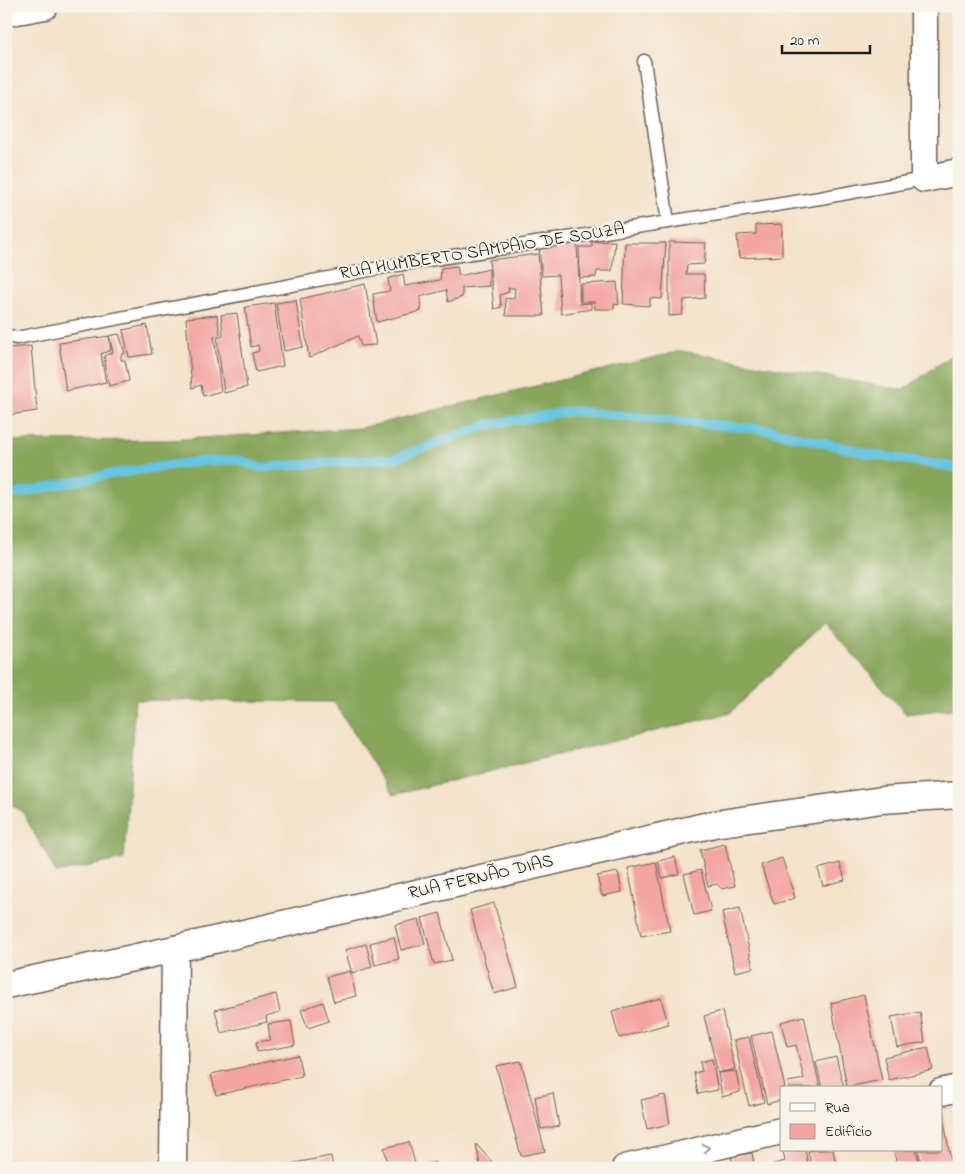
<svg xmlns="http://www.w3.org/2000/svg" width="965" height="1174" viewBox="0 0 965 1174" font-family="'Indie Flower',sans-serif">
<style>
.forest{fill:#86a65a;stroke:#51613b}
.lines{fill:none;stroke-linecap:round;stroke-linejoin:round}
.stream{stroke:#64c5e2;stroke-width:9}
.building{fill:#f3a5a2}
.service-casing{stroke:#686159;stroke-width:15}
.minor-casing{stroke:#686159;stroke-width:29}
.service{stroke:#fff;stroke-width:12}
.minor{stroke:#fff;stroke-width:26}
.oneway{stroke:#999}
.labels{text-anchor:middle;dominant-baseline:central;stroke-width:4;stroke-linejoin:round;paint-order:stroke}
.street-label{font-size:18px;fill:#1c1c1c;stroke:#f7f3e8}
</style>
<rect width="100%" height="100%" fill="#f7f3e8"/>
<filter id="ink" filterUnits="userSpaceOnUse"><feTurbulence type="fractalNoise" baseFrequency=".02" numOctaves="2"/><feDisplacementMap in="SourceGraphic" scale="10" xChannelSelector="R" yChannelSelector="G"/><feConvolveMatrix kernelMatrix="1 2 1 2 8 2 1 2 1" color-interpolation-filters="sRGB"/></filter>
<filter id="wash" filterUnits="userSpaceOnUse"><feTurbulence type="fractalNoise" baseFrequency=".0096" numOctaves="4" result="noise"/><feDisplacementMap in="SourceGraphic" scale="20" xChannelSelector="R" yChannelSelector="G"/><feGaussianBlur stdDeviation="1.12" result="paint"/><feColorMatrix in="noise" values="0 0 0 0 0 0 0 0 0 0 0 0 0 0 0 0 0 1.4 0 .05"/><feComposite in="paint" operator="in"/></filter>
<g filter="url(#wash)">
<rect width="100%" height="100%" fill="#f4e2c9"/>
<path class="forest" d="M959,350V708L906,714L825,623L730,713L393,795L334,702L135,700L124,859L56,873L22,811L6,802V441L168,440L361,428L681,351L903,390Z"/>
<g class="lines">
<path class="stream" d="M6,496L106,475L194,462L239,460L260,468L396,458L487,425L573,411L769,430L874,455L959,468"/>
</g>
<g id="blocks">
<g class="building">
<path d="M782,224V256L739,258L737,235L756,234V225Z"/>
<path d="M615,241L612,271H597L596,277L580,278L579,247H592V242Z"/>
<path d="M669,242L706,243L704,264L687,265L686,274H704L705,298L684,300L682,315L669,316Z"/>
<path d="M625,243H666L662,299L650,298V306L623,304Z"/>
<path d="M577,244L580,304L591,303V309L561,314L558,275L542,276L539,246Z"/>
<path d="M538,254L544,316H506L505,298L514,299L515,288H508L509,292L500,295L501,307L494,309L489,260Z"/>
<path d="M457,266L459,276L489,269V286L462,288V297L448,302L446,290L420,297L421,311L377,322L373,294L390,291L388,279L403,274L405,286L440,280L441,268Z"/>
<path d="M617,282L619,305L614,304V309H595L594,302H581V284Z"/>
<path d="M365,284L376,345L361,346L358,336L309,358L300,299Z"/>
<path d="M296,300L303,347L284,351L276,303Z"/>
<path d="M274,303L283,366L256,372L252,353L259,351L258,345L251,347L245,307Z"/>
<path d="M237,313L247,387L224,393L217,338L223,336L221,315Z"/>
<path d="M217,315L220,334L214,337L221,391L203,396L201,385L192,388L186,318Z"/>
<path d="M147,325L152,354L129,357L123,330Z"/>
<path d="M119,334L125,353L121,355V360H125L129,381L109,386L104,356L113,352L109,336Z"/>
<path d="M109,336L111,350L101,354L106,382L66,391L59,343Z"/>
<path d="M31,346L37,411L9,415L6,406V348Z"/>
<path d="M725,844L735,886L722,889L717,884L708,886L700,850Z"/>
<path d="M675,857L679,874L662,878L658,861Z"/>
<path d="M782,858L795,898L774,904L761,865Z"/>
<path d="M656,862L670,931L641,936L628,868Z"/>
<path d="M840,863L845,880L823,886L818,869Z"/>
<path d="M701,870L711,911L694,915L684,874Z"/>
<path d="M618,872L622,892L602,896L597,876Z"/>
<path d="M494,903L518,987L494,994L470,910Z"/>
<path d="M740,908L753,968L735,972L722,912Z"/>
<path d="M440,913L452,960L434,964L422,918Z"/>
<path d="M419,919L425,944L401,950L395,925Z"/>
<path d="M394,937L399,959L375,965L370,943Z"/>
<path d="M366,944L372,967L352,973L345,950Z"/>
<path d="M350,971L356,996L334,1002L327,977Z"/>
<path d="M276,994L280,1012L266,1016L267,1022L221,1033L215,1010Z"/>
<path d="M864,995L882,1080L847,1087L831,1003Z"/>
<path d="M661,998L668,1024L619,1038L612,1011Z"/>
<path d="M323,1002L329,1021L308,1028L301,1010Z"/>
<path d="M722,1011L735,1069L718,1073L704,1016Z"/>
<path d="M920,1012L925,1042L897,1047L891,1017Z"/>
<path d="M804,1016L820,1088H789L788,1082L804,1079L796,1045L787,1047L781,1022Z"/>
<path d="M291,1021L295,1045L257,1052L256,1042L270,1040L268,1024Z"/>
<path d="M772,1031L785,1088H781V1100L767,1104L751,1036Z"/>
<path d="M749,1037L764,1102L749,1106L734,1040Z"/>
<path d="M928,1047L933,1070L889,1080L884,1057Z"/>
<path d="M298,1055L302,1076L216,1095L211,1074Z"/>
<path d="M836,1057L844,1088H822L816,1062Z"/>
<path d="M712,1059L718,1090L698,1094L694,1073L702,1071L700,1062Z"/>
<path d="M521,1061L545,1151L521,1156L496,1066Z"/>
<path d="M736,1071L740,1092L722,1097L718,1073Z"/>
<path d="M553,1093L559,1126L541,1129L535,1097Z"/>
<path d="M665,1095L670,1124L647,1129L641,1100Z"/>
<path d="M943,1115L952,1168H922L918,1150H941V1116Z"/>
<path d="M409,1142L416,1167L435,1162L436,1168H389L384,1148Z"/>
<path d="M476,1144L492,1162L480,1165Z"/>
<path d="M805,1150L809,1168H759L785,1161L783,1151Z"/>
<path d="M813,1150H833L837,1168H812L808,1151Z"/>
<path d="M894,1150H916L921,1168H897Z"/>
<path d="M752,1153L755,1168H734L731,1157Z"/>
<path d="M331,1156L333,1168H290L289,1164Z"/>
</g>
</g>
</g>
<g filter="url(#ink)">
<use href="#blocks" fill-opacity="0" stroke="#686159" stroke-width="1"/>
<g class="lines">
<g class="service-casing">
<g id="service">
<path d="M644,61L668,222"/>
<path d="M6,335L16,338L396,265L820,198L924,179"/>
</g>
</g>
<g class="minor-casing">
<g id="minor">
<path d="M924,6V179L959,172"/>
<path d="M6,13L45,6"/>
<path d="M6,985L175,949L714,824L882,800L959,795"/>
<path d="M941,1092L959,1088"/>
<path d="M173,1168L175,949"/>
<path d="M625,1168L781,1131"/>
</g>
</g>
<use href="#service" class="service"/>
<use href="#minor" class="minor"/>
</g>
<defs><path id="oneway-chevron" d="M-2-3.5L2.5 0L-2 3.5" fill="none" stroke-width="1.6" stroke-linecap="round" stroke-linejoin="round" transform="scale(1.25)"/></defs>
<use class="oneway" href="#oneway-chevron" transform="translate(706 1148) rotate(-13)"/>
</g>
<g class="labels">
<g class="street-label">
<text transform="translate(482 252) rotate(-9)">RUA HUMBERTO SAMPAIO DE SOUZA</text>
<text transform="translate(481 878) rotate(-13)">RUA FERNÃO DIAS</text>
</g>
</g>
<rect width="965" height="1174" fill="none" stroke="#f7f3e8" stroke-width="25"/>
<rect x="780" y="1086" width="162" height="65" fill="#f7f3e8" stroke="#9f9d96"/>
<rect x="790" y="1103" width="25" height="8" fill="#ffffff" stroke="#9f9d96"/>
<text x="825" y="1112" font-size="15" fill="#1c1c1c">Rua</text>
<rect x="790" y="1124" width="25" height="15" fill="#f3a5a2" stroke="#9f9d96"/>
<text x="825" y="1136" font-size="15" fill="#1c1c1c">Edifício</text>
<path d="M782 45v8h88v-8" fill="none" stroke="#1c1c1c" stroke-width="2.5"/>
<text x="790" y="45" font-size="15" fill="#1c1c1c" stroke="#f7f3e8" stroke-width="4" paint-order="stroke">20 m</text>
</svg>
